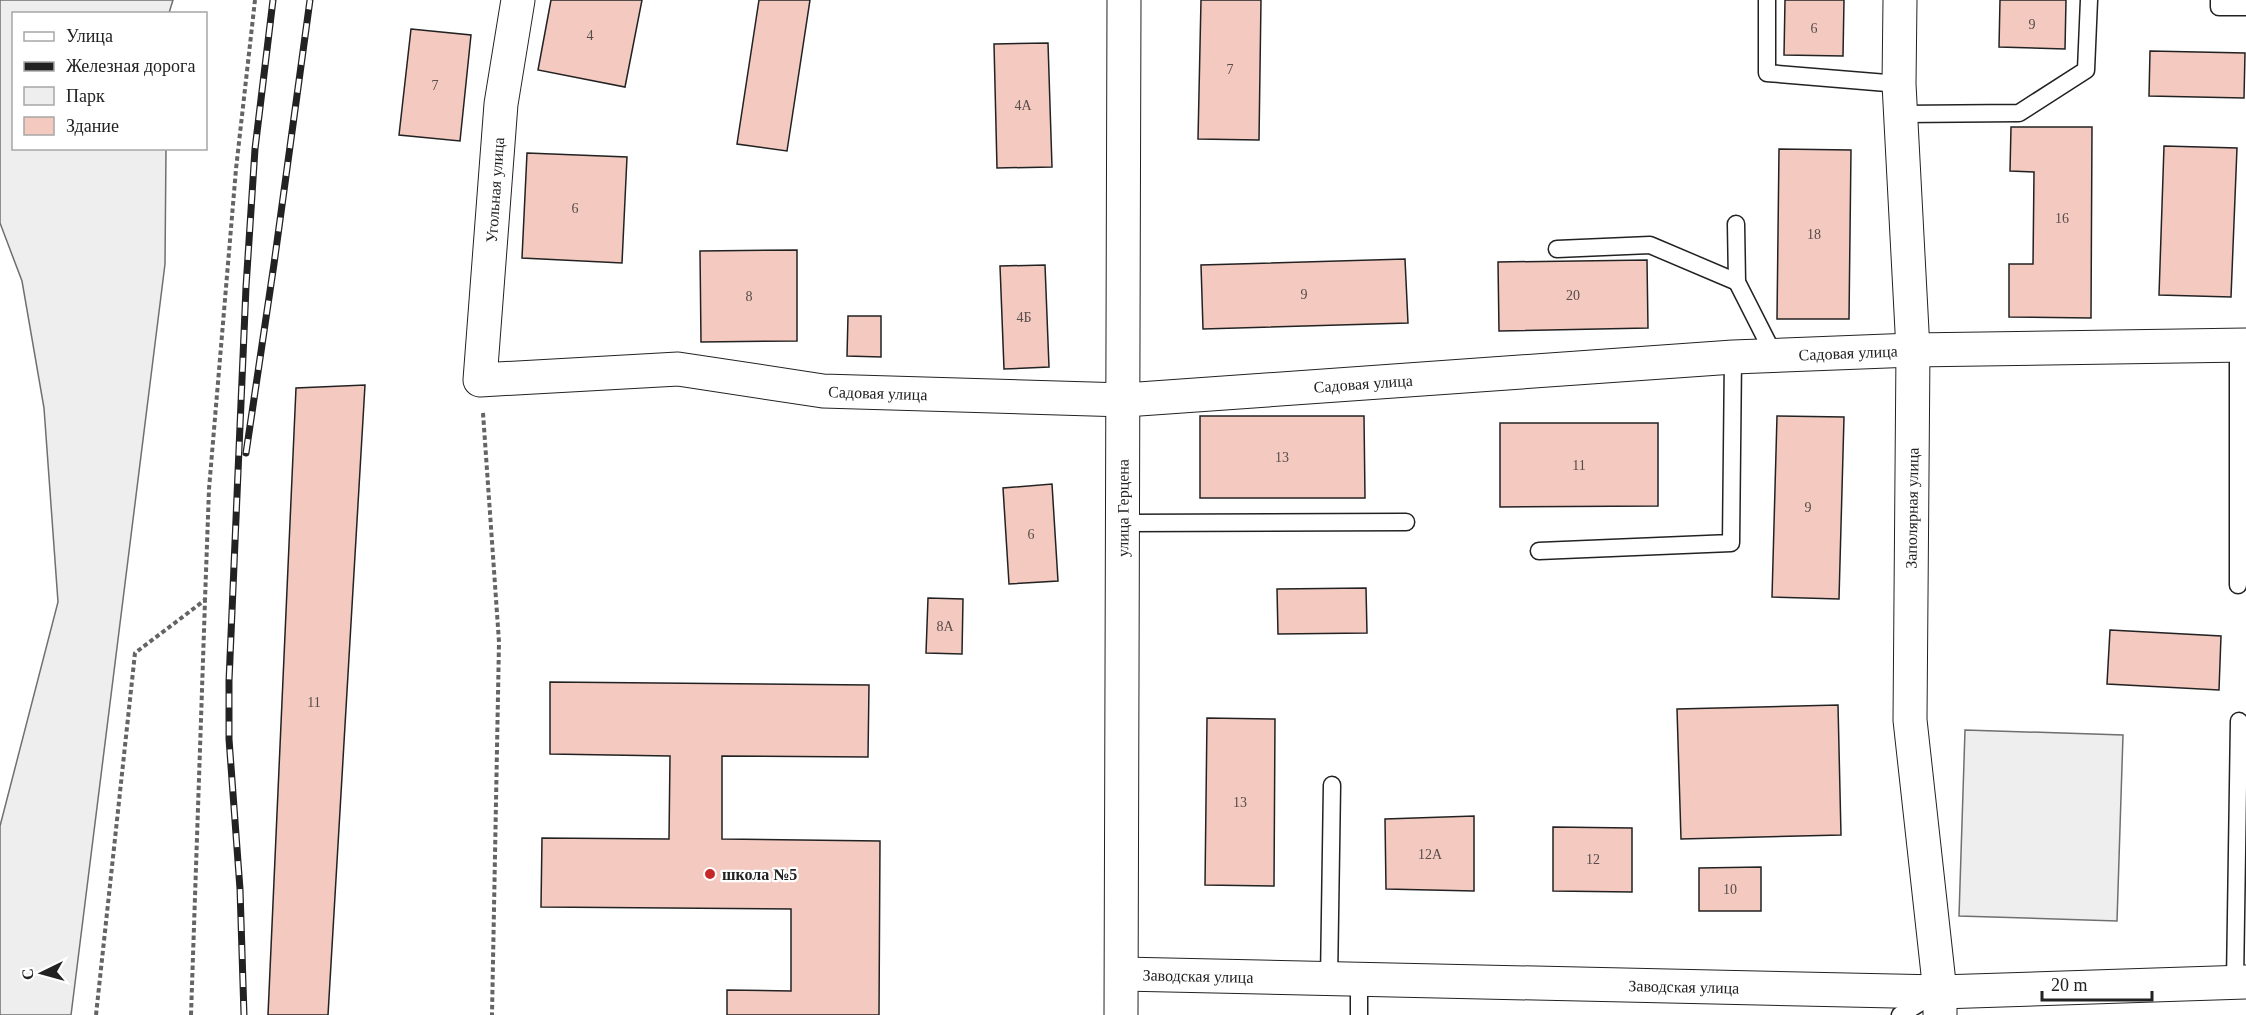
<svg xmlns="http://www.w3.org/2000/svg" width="2246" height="1015" viewBox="0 0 2246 1015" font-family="Georgia,serif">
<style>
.green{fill:#eee;stroke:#6f6f6f;stroke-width:1.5}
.building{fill:#f3c9c0;stroke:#222;stroke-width:1.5}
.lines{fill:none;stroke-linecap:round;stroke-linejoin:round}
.service-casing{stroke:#222;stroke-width:19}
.minor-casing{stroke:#222;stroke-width:35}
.path{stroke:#646464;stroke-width:4;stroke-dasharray:4.5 3;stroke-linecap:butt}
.service{stroke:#fff;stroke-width:16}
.minor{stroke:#fff;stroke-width:33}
.rail-casing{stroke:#222;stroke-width:7}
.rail{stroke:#fff;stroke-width:4.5;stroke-dasharray:14;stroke-linecap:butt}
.poi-dot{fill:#c62828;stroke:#fff;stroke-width:2}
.labels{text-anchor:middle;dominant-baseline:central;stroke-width:4.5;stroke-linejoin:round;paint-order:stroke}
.number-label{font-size:14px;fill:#564c4a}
.street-label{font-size:16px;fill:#222;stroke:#fff}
.poi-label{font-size:16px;font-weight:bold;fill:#222;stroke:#fff;text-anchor:start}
</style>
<rect width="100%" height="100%" fill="#fff"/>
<g class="green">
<path d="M0,0H173L169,13L14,14V148L166,149L165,264L71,1015H0V826L58,602L44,408L22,281L0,223Z"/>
<path d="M1965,730L2123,735L2117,921L1959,916Z"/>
</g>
<g class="building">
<path d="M551,0H642L625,87L538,70Z"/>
<path d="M759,0H810L787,151L737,144Z"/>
<path d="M1201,0H1261L1259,140L1198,139Z"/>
<path d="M1785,0H1844L1843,56L1784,55Z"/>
<path d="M2000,0H2066L2065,49L1999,47Z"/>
<path d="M411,29L471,35L460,141L399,135Z"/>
<path d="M1048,43L1052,167L997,168L994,44Z"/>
<path d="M2150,51L2245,53L2244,98L2149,96Z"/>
<path d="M2011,127H2092L2091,318L2009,317V264H2033L2034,172L2010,171Z"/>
<path d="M2164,146L2237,148L2231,297L2159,295Z"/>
<path d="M1779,149L1851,150L1849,319H1777Z"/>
<path d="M527,153L627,157L622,263L522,258Z"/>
<path d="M797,250V341L701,342L700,251Z"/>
<path d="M1405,259L1408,323L1203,329L1201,265Z"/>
<path d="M1647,260L1648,328L1499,331L1498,262Z"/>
<path d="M1045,265L1049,367L1004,369L1000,266Z"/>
<path d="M848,316H881V357L847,356Z"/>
<path d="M365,385L328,1015H268L296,388Z"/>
<path d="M1200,416H1364L1365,498H1200Z"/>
<path d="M1777,416L1844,417L1839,599L1772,597Z"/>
<path d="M1500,423H1658V506L1500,507Z"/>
<path d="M1052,484L1058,581L1009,584L1003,488Z"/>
<path d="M1366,588L1367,633L1278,634L1277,589Z"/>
<path d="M928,598L963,599L962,654L926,653Z"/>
<path d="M2110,630L2221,636L2219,690L2107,684Z"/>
<path d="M550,682L869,685L868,757L722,756V839L880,841L879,1015H727V990L791,991V909L541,907L542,838L669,839L670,756L550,754Z"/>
<path d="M1838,705L1841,835L1681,839L1677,709Z"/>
<path d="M1207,718L1275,719L1274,886L1205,885Z"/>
<path d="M1474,816V891L1386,889L1385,819Z"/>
<path d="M1553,827L1632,828V892L1553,891Z"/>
<path d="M1761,867V911H1699V868Z"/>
</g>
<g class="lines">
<g class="service-casing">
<g id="service">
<path d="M1767,0V73L1899,84"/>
<path d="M2219,0V7H2246"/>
<path d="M1901,114L2019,113L2086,70L2089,0"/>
<path d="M1736,224L1737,282L1775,357"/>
<path d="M1557,249L1650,245L1737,282"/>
<path d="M2238,345V585"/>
<path d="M1123,523L1406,522"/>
<path d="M1539,551L1731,543L1733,357"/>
<path d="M1329,980L1332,785"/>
<path d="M2235,982L2239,721"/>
<path d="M1359,1015V979"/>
<path d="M1900,1015L1930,997"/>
</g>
</g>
<g class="minor-casing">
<g id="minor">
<path id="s1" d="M518,0L501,104L480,380L678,369L823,391L1125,400L1733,357L1913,350L2246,345"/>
<path d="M1900,0L1899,84L1913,350L1910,720L1940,992V1015"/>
<path id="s2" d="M1122,974L1940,992L2246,982"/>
<path id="s3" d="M1121,1015L1124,0"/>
</g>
</g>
<g class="path">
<path d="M483,413L499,642L492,1015"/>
<path d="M96,1015L135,653L205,600L209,489L236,169L255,0"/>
<path d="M191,1015L205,601"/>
</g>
<use href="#service" class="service"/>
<use href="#minor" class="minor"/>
<g class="rail-casing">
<g id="rail">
<path d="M246,453L274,264L310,0"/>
<path d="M244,1015L240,889L229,739V681L246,287L255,149L273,0"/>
</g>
</g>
<use href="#rail" class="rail"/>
</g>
<circle class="poi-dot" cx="710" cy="874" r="6"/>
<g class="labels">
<g class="number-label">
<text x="2032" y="24">9</text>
<text x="1814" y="28">6</text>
<text x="590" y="35">4</text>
<text x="1230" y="69">7</text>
<text x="435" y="85">7</text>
<text x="1023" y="105">4А</text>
<text x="575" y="208">6</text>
<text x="2062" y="218">16</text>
<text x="1814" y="234">18</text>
<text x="1304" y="294">9</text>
<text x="1573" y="295">20</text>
<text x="749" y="296">8</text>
<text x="1024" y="317">4Б</text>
<text x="1282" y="457">13</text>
<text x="1579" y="465">11</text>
<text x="1808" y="507">9</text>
<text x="1031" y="534">6</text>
<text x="945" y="626">8А</text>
<text x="314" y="702">11</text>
<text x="1240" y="802">13</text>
<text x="1430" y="854">12А</text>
<text x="1593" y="859">12</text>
<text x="1730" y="889">10</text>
</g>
<g class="street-label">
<text transform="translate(495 190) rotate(-86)">Угольная улица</text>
<text stroke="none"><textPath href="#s1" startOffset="1754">Садовая улица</textPath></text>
<text stroke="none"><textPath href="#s1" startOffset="1268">Садовая улица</textPath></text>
<text stroke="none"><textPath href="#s1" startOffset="782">Садовая улица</textPath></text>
<text stroke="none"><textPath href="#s3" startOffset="507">улица Герцена</textPath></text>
<text transform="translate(1912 508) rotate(-89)">Заполярная улица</text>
<text stroke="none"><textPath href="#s2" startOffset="76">Заводская улица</textPath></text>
<text stroke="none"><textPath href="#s2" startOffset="562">Заводская улица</textPath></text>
</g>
<g class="poi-label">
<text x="722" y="874">школа №5</text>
</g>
</g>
<rect x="12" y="12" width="195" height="138" fill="#ffffff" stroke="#a7a7a7" stroke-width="1.5"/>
<rect x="24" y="32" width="30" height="9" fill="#ffffff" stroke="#a7a7a7" stroke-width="1.5"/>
<text x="66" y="42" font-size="18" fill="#222222">Улица</text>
<rect x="24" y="62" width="30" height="9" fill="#222222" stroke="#a7a7a7" stroke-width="1.5"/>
<text x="66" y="72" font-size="18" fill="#222222">Железная дорога</text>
<rect x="24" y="87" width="30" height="18" fill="#eeeeee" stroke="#a7a7a7" stroke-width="1.5"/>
<text x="66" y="102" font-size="18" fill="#222222">Парк</text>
<rect x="24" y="117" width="30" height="18" fill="#f3c9c0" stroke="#a7a7a7" stroke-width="1.5"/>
<text x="66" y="132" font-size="18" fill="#222222">Здание</text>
<g transform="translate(42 973) rotate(265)" stroke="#ffffff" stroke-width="4.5" paint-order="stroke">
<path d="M0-4.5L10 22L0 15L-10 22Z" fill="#222222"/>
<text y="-9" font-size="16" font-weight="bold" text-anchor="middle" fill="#222222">С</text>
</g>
<path d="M2042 991v9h110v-9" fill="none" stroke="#222222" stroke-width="3"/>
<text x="2051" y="991" font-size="18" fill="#222222" stroke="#ffffff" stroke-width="4.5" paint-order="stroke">20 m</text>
</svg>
